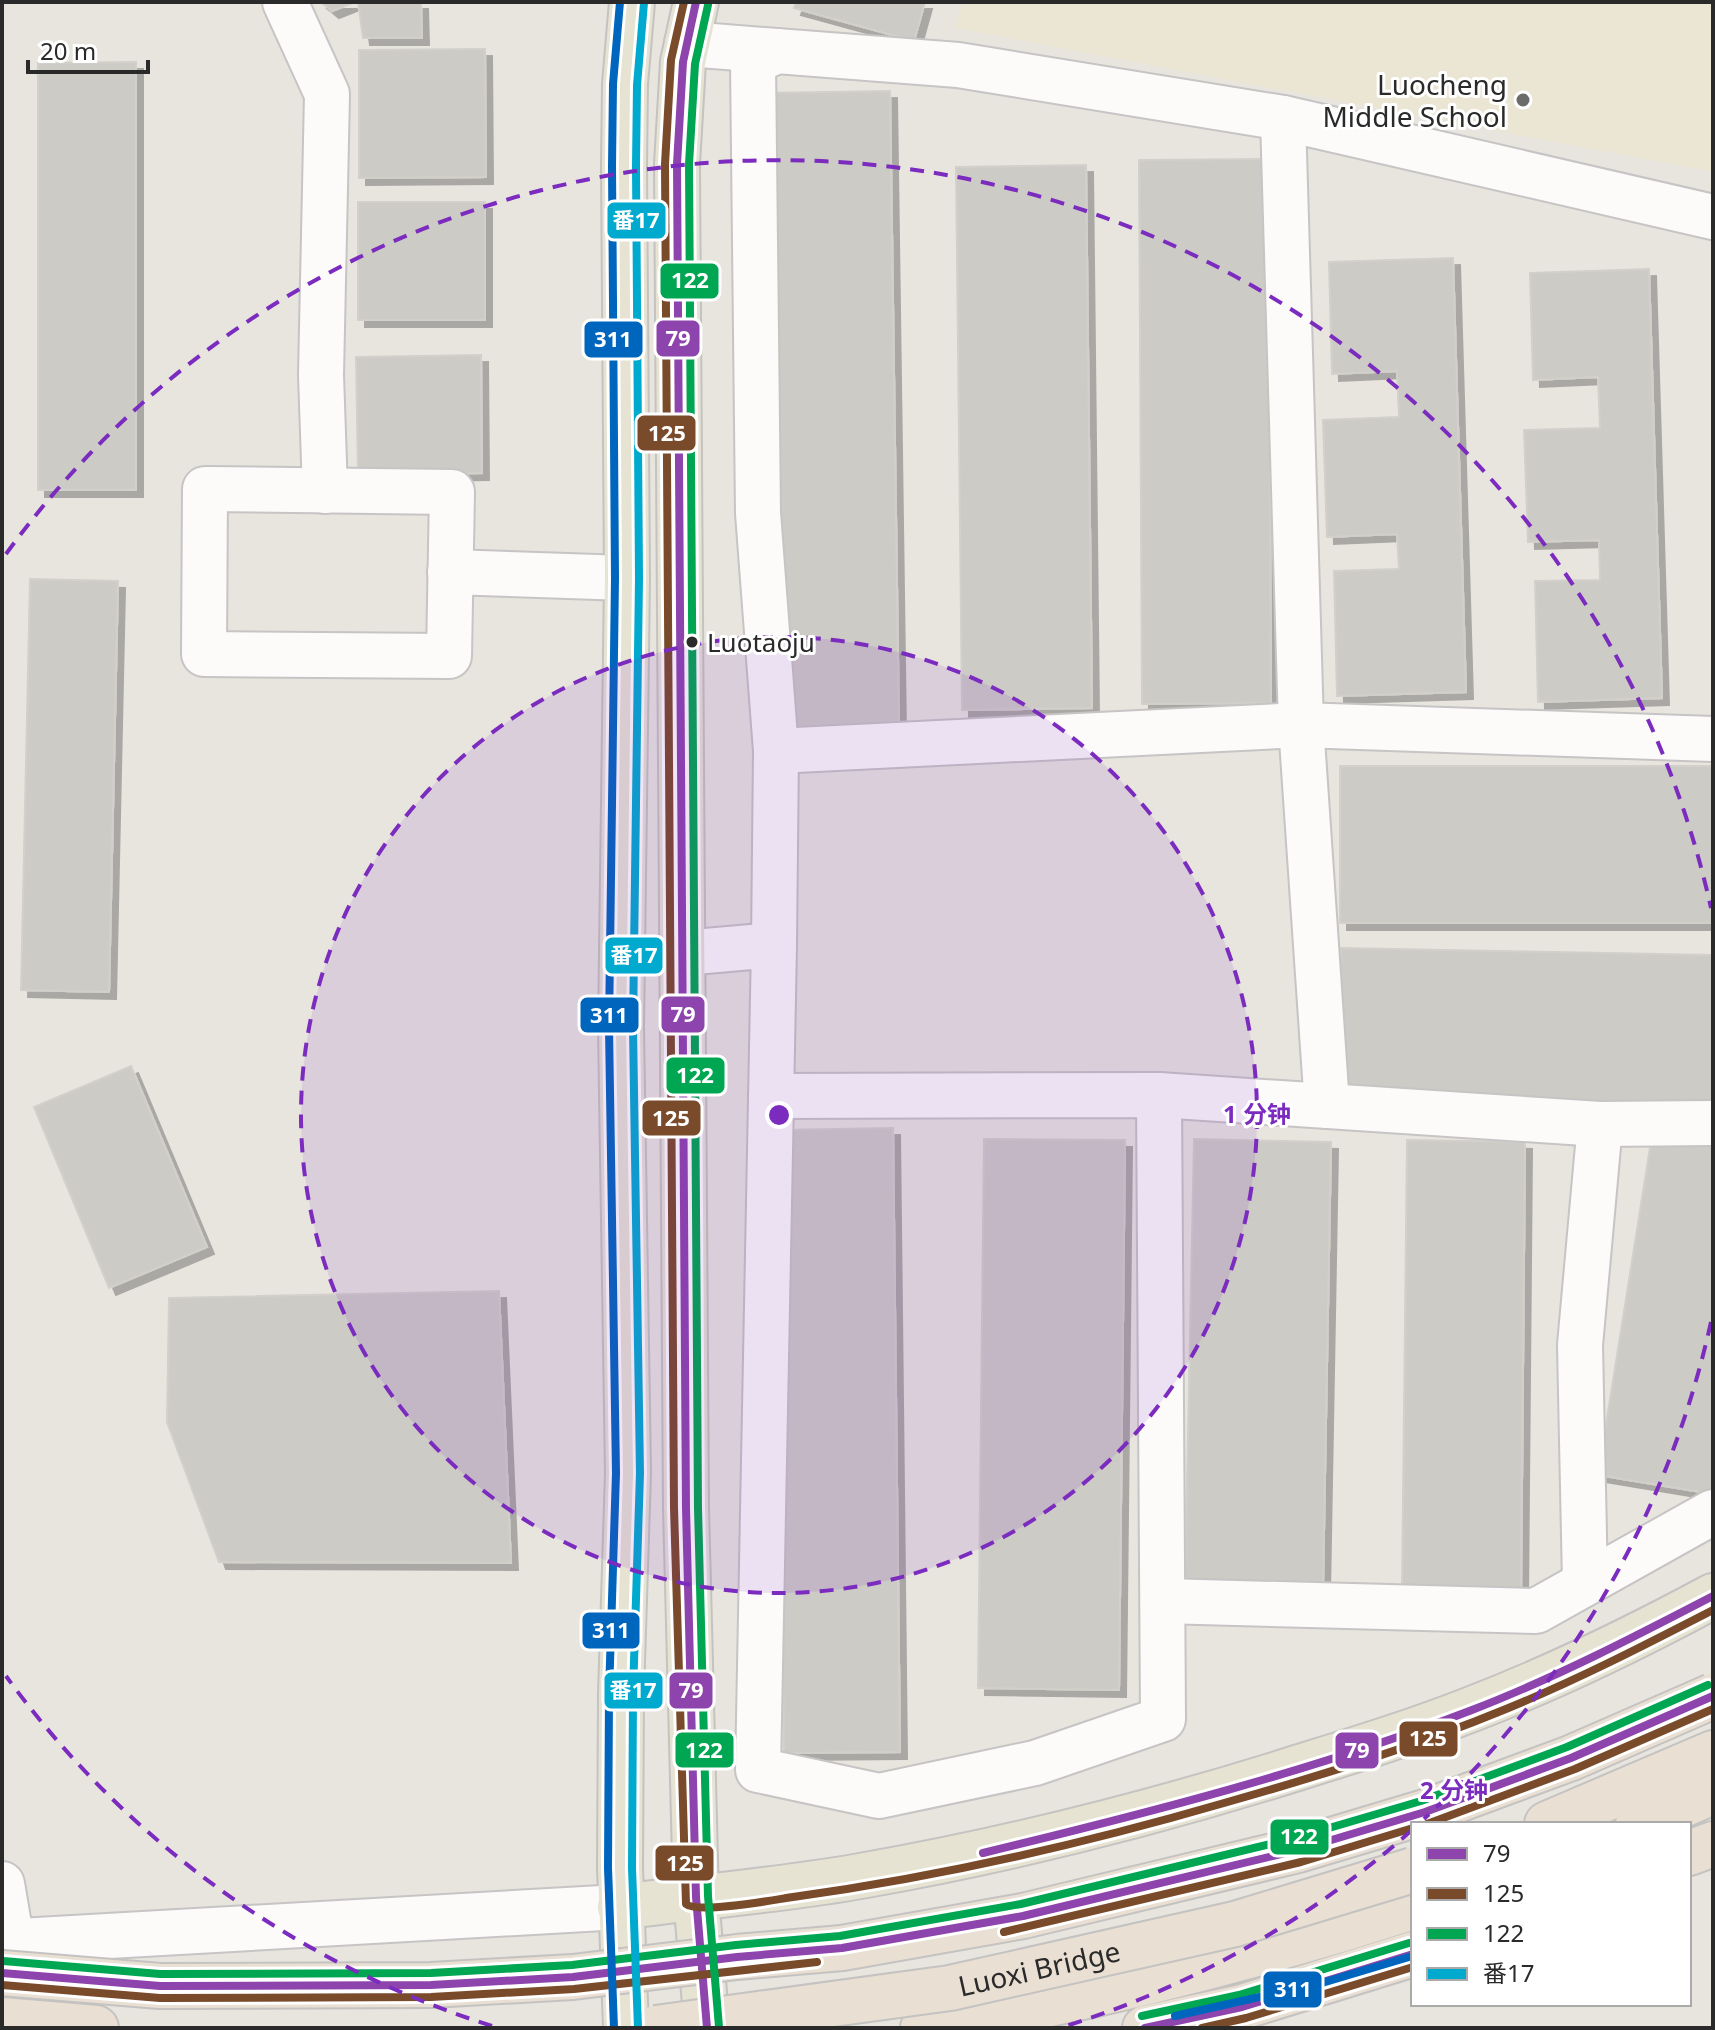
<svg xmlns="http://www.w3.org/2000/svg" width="1715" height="2030" viewBox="0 0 1715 2030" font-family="'Noto Sans','Noto Sans SC',sans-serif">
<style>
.education{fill:#ebe5d3}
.building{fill:#cdcbc6;stroke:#d3d0cb;stroke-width:2;filter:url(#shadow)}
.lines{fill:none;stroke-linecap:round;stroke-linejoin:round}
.minor-casing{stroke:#c6c4c4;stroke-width:48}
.major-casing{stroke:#c4c3c1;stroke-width:48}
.highway-casing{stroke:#c4c3c1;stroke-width:48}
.minor{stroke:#fcfbfa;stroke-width:44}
.major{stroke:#e6e3d3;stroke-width:44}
.highway{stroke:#e9dfd3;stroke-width:44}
.highway-bridge-casing{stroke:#c4c3c1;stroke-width:48;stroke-linecap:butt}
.highway-bridge{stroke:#e9dfd3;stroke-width:44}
.bus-1-casing{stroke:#fff;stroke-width:14}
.bus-2-casing{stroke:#fff;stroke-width:14}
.bus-3-casing{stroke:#fff;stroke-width:14}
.bus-4-casing{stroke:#fff;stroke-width:14}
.bus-5-casing{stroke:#fff;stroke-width:14}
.bus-1{stroke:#8e44ad;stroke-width:8}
.bus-2{stroke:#7a4b2a;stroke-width:8}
.bus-3{stroke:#00a651;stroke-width:8}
.bus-4{stroke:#00a9ce;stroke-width:8}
.bus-5{stroke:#0065bd;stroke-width:8}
.ring{fill:none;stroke:#7b2cbf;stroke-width:4;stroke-dasharray:14 10}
.poi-dot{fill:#6c6b69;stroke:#fff;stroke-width:3}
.bus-dot{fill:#2a2a2a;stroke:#fff;stroke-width:3}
.labels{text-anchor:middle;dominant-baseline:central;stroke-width:6;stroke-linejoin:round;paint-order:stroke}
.bus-label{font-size:26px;fill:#2a2a2a;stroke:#fff;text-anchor:start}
.poi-label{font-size:28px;fill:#2a2a2a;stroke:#fff;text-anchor:end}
.street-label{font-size:28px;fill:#2a2a2a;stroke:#fff}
.centre{fill:#7b2cbf;stroke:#fff;stroke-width:4}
.ring-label{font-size:24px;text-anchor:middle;font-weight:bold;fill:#7b2cbf;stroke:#fff;stroke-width:6;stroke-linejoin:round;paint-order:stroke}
.line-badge{stroke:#fff;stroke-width:3}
.badge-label{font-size:22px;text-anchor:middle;font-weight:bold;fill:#fff}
</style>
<defs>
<filter id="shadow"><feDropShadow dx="7" dy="7" stdDeviation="0" flood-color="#0004"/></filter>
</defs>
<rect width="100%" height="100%" fill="#e8e5df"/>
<path class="education" d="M962,2H1713V172L955,28Z"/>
<g class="building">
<path d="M321,2H355L332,11Z"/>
<path d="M358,2H421L422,38H363Z"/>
<path d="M796,2H925L914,41L794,8Z"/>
<path d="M485,49L486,177L359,178V50Z"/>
<path d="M136,62V490H38V63Z"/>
<path d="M890,91L899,728L769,730L761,93Z"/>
<path d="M1269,159L1271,703L1142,704L1139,160Z"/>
<path d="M1086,165L1092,708L962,710L956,167Z"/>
<rect x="358" y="202" width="127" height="118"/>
<path d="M1453,258L1466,692L1337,696L1334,571L1399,569L1397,534L1327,537L1323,420L1399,417L1397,371L1332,374L1329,262Z"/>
<path d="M1649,269L1662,698L1538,702L1535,581L1600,580L1599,540L1528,542L1524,430L1600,428L1598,377L1533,380L1530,273Z"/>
<path d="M481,355L482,473L358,475L356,357Z"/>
<path d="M30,579L118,581L109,992L21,990Z"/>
<rect x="1340" y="766" width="373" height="157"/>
<path d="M1341,948L1713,955V1112L1337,1105Z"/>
<path d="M131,1066L207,1247L109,1288L34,1107Z"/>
<path d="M893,1128L900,1752L784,1753L777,1130Z"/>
<path d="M1652,1135L1713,1144V1494L1598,1475Z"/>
<path d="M984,1139L1125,1140L1119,1690L978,1688Z"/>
<path d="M1194,1139L1331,1142L1323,1586L1185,1583Z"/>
<path d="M1407,1140L1525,1142L1521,1592L1402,1590Z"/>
<path d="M499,1291L511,1563L219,1562L167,1422L169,1298Z"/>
</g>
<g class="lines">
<g class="minor-casing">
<g id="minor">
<path d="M285,2L327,94L321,375L325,491"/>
<path d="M687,44L958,65L1283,118L1713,217"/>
<path d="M1283,118L1301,725L1327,1106"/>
<path d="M205,489L452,492L449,656L204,654Z"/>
<path d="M450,572L627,578"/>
<path d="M776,751L758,513L753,62L777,51"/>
<path d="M774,945L776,751L1301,725L1713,739"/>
<path d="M683,953L774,945L758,1770L879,1796L1035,1763L1163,1719L1159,1095"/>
<path d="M771,1096L1159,1095L1600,1124L1713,1123"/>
<path d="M1585,1583L1580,1345L1600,1124"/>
<path d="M1163,1601L1536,1611L1713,1512"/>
<path d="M2,1884L12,1943"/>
<path d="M2,1942L620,1907"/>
</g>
</g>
<g class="major-casing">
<g id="major">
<path d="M696,2L683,62L677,164L686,1508L696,1897L707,2028"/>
<path d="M620,1907C702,1896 785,1890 866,1875C1013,1849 1158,1812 1300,1767C1358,1749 1416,1731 1472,1709C1555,1677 1635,1638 1713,1596"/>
<path d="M626,2028L620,1868L621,1694L628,1473L621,1028L627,578L624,166L625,84L632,2"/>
</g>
</g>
<g class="highway-casing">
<g id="highway">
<path d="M1547,1824L1713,1753"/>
<path d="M1638,1824L1713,1792"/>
<path d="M1689,1853L1713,1844"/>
<path d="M2,2020L96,2028"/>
<path d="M923,2028C1089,2000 1253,1959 1413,1907"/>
<path d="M1145,2028L1242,2007L1413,1954"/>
</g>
</g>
<use href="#minor" class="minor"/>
<use href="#major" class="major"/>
<use href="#highway" class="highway"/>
<g class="highway-bridge-casing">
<g id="highway-bridge">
<path d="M2,1973L160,1986L431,1985L573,1977L737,1957L842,1948L1023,1916L1298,1850L1425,1812L1571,1758L1713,1696"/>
<path id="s1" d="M656,2028L950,1988L1235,1924L1413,1870"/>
</g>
</g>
<use href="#highway-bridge" class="highway-bridge"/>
<g class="bus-1-casing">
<g id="bus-1">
<path d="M696,2L683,62L677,164L686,1508L696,1897L707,2028"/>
<path d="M983,1853C1148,1813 1313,1771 1472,1710C1555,1678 1634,1637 1713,1596"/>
<path d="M2,1973L160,1986L431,1985L573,1977L737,1957L842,1948L1023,1916L1298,1850L1425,1812L1571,1758L1713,1696"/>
<path d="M1145,2028L1242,2007L1413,1954"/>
</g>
</g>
<g class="bus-2-casing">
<g id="bus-2">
<path d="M684,2L671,60L665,164L674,1508L686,1904C698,1914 773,1900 793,1897C939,1877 1083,1844 1224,1803C1319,1776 1414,1747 1506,1709C1577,1680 1645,1645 1713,1610"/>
<path d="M1427,1824L1575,1769L1713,1709"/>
<path d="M1004,1932L1301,1862L1413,1828"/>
<path d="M2,1985L160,1998L431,1997L574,1989L817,1962"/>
<path d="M1202,2028L1246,2018L1413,1967"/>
</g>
</g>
<g class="bus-3-casing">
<g id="bus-3">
<path d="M708,5L695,64L689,164L698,1508L708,1896L719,2027"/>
<path d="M3,1961L160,1974L431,1973L572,1965L736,1945L840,1936L1021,1904L1295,1838L1421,1801L1567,1747L1708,1685"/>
<path d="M1142,2016L1239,1995L1409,1943"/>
</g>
</g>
<g class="bus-4-casing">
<path id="bus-4" d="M638,2028L632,1868L633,1694L640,1473L633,1028L639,578L636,166L637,85L644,3"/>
</g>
<g class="bus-5-casing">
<g id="bus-5">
<path d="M1175,2016L1322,1983L1409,1957"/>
<path d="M614,2028L608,1868L609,1694L616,1473L609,1028L615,578L612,166L613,84L620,2"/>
</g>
</g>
<use href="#bus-1" class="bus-1"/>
<use href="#bus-2" class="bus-2"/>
<use href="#bus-3" class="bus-3"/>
<use href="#bus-4" class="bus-4"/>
<use href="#bus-5" class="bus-5"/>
</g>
<circle cx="779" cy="1115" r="478" fill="#7b2cbf" fill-opacity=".12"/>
<g class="ring">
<circle cx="779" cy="1115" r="478"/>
<path d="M1711 1322A955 955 0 0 1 1424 1819M1412 1830A955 955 0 0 1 1066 2026M492 2026A955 955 0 0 1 6 1676M6 554A955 955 0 0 1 1711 908"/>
</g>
<circle class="poi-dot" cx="1523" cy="100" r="8"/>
<circle class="bus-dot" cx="692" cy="642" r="7"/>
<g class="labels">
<g class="bus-label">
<text x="707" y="642">Luotaoju</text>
</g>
<g class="poi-label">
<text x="1507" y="84">Luocheng<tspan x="1507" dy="32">Middle School</tspan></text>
</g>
<g class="street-label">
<text stroke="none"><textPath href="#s1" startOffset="388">Luoxi Bridge</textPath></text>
</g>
</g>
<circle cx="779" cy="1115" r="12" class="centre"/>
<g class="ring-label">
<text x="1257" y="1123">1 分钟</text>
<text x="1454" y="1799">2 分钟</text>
</g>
<g class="line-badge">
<rect x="606" y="201" width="61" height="39" rx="8" fill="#00a9ce"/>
<rect x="659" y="262" width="61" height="38" rx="8" fill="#00a651"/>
<rect x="655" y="319" width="46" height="39" rx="8" fill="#8e44ad"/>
<rect x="583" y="320" width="61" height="39" rx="8" fill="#0065bd"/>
<rect x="636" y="414" width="61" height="38" rx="8" fill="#7a4b2a"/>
<rect x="604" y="936" width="60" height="39" rx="8" fill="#00a9ce"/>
<rect x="660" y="995" width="46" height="39" rx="8" fill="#8e44ad"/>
<rect x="579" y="996" width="61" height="38" rx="8" fill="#0065bd"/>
<rect x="665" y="1056" width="61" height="39" rx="8" fill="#00a651"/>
<rect x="641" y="1099" width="61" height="38" rx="8" fill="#7a4b2a"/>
<rect x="581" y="1611" width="60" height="39" rx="8" fill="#0065bd"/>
<rect x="668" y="1671" width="46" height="39" rx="8" fill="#8e44ad"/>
<rect x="603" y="1671" width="61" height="39" rx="8" fill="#00a9ce"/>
<rect x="1398" y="1720" width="61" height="38" rx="8" fill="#7a4b2a"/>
<rect x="674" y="1731" width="61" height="38" rx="8" fill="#00a651"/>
<rect x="1334" y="1731" width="46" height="39" rx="8" fill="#8e44ad"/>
<rect x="1269" y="1818" width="61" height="38" rx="8" fill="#00a651"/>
<rect x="654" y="1844" width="61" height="38" rx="8" fill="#7a4b2a"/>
<rect x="1262" y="1970" width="61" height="39" rx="8" fill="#0065bd"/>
</g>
<g class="badge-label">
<text x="636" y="228">番17</text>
<text x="690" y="288">122</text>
<text x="678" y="346">79</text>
<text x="613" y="347">311</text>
<text x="667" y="441">125</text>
<text x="634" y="963">番17</text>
<text x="683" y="1022">79</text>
<text x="609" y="1023">311</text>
<text x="695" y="1083">122</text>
<text x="671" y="1126">125</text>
<text x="611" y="1638">311</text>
<text x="691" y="1698">79</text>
<text x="633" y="1698">番17</text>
<text x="1428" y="1746">125</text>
<text x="704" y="1758">122</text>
<text x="1357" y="1758">79</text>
<text x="1299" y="1844">122</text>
<text x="685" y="1871">125</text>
<text x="1293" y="1997">311</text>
</g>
<rect width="1715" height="2030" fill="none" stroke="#2a2a2a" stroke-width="8"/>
<rect x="1411" y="1822" width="280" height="184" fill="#ffffff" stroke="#aaaaaa" stroke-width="2"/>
<rect x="1427" y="1848" width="40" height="12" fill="#8e44ad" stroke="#aaaaaa" stroke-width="2"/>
<text x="1483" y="1862" font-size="24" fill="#2a2a2a">79</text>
<rect x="1427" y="1888" width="40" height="12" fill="#7a4b2a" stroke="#aaaaaa" stroke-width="2"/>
<text x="1483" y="1902" font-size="24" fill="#2a2a2a">125</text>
<rect x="1427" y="1928" width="40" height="12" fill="#00a651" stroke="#aaaaaa" stroke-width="2"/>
<text x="1483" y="1942" font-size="24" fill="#2a2a2a">122</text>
<rect x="1427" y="1968" width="40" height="12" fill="#00a9ce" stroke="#aaaaaa" stroke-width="2"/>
<text x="1483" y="1982" font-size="24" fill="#2a2a2a">番17</text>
<path d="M28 60v12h120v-12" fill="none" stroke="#2a2a2a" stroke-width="4"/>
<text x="40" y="60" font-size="24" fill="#2a2a2a" stroke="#ffffff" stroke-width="6" paint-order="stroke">20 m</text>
</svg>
